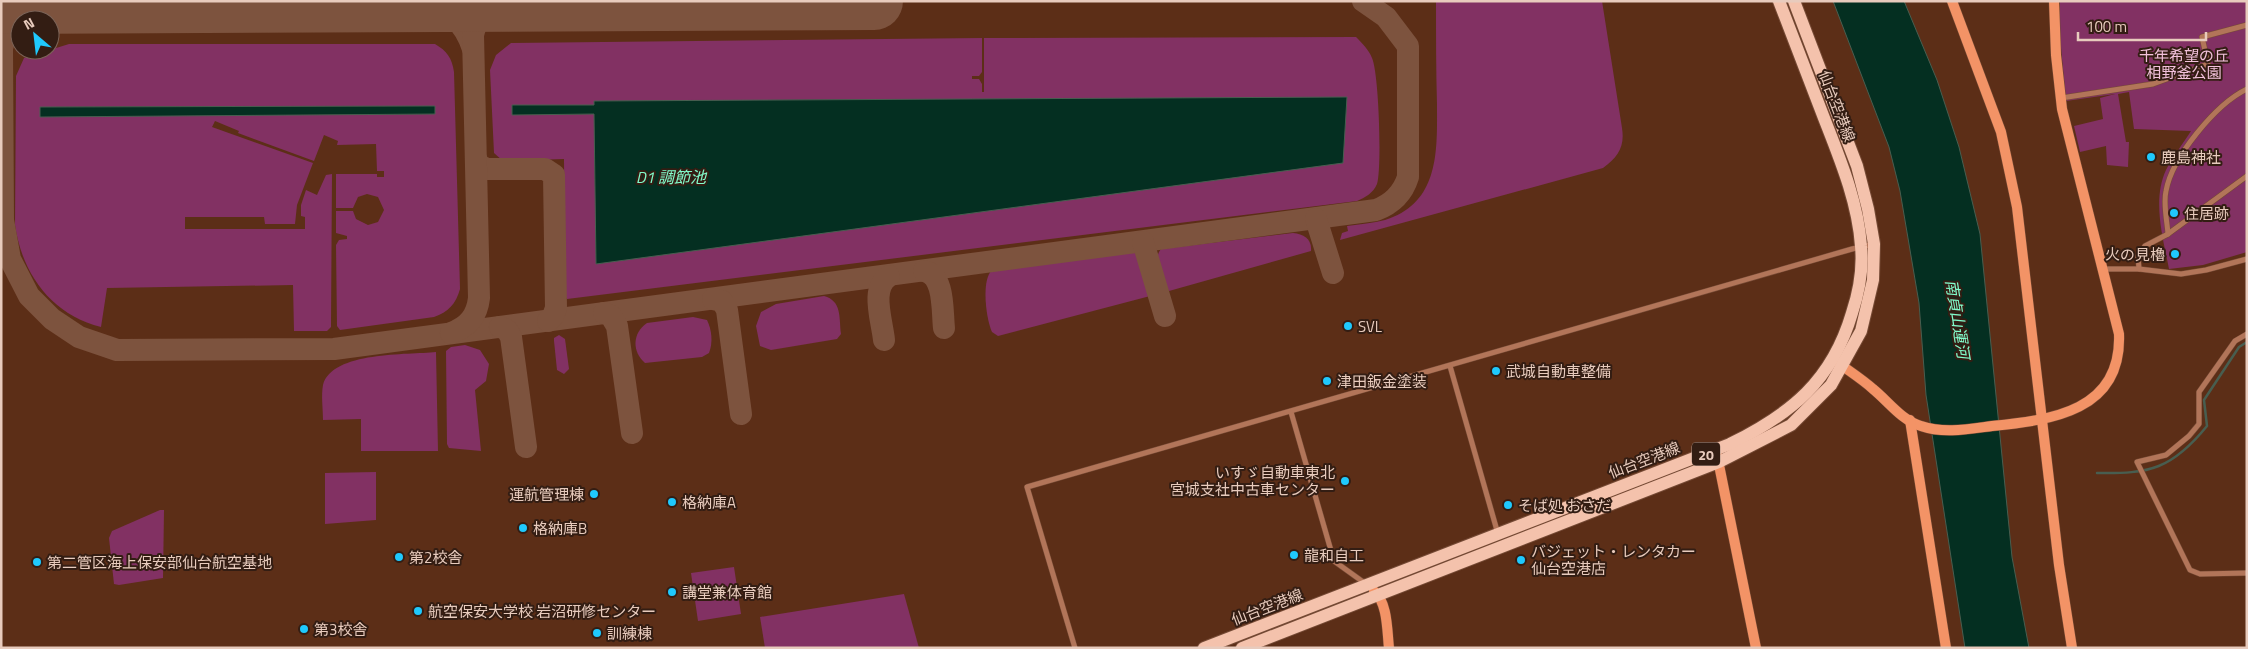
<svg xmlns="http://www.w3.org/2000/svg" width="2248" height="649" viewBox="0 0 2248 649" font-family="'Titillium Web','Noto Sans JP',sans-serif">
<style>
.green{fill:#823163;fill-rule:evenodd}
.water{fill:#042f21;stroke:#485e50}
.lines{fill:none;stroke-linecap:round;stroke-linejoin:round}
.stream{stroke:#485e50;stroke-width:2.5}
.taxiway{stroke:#7d533e;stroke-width:22}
.runway{stroke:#7d533e;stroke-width:58}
.street-casing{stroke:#754a35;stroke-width:6}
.secondary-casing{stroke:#754a35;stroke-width:11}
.primary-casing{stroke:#754a35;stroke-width:14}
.street{stroke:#b27559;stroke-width:5}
.secondary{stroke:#f39366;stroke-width:10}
.primary{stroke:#f4c2ac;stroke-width:12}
.poi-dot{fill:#1fc9fd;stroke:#331d13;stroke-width:2}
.labels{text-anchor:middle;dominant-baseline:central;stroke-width:4;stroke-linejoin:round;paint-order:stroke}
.shield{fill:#331d13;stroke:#b2978a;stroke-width:1}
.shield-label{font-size:14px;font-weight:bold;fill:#e8cbbd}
.park-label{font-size:15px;fill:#f2c1db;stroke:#331d13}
.street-label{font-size:15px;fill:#e8cbbd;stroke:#331d13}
.poi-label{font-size:15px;fill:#e8cbbd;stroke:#331d13;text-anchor:start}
.water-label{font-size:16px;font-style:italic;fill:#82fbcb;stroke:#331d13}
</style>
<rect width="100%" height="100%" fill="#5c2e17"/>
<g class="green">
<path d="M1436,1H1602L1622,128C1625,147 1618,157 1603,168L1340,240L1342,233L1348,231L1347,226C1360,224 1373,223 1385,220C1440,203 1437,150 1437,105C1436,70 1436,36 1436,1Z"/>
<path d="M2060,1H2247V252L2203,265L2169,269C2163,238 2152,200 2166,170C2173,156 2183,144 2191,131L2134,129L2129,92L2118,94L2126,142H2129L2128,167L2107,165L2106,146L2080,152L2074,126L2103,119L2100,98L2115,94L2066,101L2059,27Z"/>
<path d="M1356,37C1362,43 1369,50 1372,58C1379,73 1382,169 1377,184C1373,193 1366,197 1357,201L567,299L565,295L564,159L503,161L494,153L490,70L496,55L511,43L982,38V72L979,76H972V79H979L982,84V92H984V38ZM512,105H594L596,263L594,114L512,115Z"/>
<path d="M69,44H435C447,51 452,58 454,72L460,289C456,304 448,312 434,317L340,330L337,326L336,245L339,240L347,239V236L336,233V211H353L356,219L368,225L378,222L384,210L378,197L367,194L358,197L353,208H336V174H377V177H384V171H377L376,144L337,145L338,141L324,135L314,161L238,133L239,131L215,121L212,127L313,163L297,205L295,224H265L264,217H185V229H305V217L301,216V205L306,190L317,195L326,175L332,174L331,327L327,331H294L293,285L107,288L101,327C52,315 22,274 15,225L16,76L24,58ZM435,106V114L40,116L41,107Z"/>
<path d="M1293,233C1304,234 1312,239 1311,251L1169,291C1161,283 1152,259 1161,249Z"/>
<path d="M1134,252L1140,254L1144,258L1154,295L998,336L992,332C986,319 981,280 992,270Z"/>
<path d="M824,296C842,301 839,317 841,334L837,339L771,350L760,346L756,326L761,312L776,304Z"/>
<path d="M693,317L707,320C712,330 713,343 709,353L702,357L645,363C632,352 632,333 647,323Z"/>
<path d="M559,335L565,339L569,369L564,374L557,370L554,341V338Z"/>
<path d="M465,345L480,350L489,364L486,381L475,390L481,451L449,448L447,444L446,351L451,347Z"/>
<path d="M436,352L438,451H361V419L323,420C323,409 321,395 323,385C332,351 408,355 436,352Z"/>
<path d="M376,472V520L325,524V473Z"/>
<path d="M160,510H164L163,578L119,585L114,584L109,538L112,531Z"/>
<path d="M734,567L741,614L698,621L691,573Z"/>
<path d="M904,594L919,648H765L760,617Z"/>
</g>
<g class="water">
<path d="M1833,1H1904L1937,80L1959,147L1980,234L2012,557L2029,648H1965L1926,395L1919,303L1900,191L1889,147Z"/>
<path d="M1347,97L1343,163L596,264L594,114L512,115V105H594V101Z"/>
<path d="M435,106V114L40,117V107Z"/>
</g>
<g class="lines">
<path class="stream" d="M2097,473C2150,474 2172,469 2207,426L2204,400L2239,347L2247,342"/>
<g class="taxiway">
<path d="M419,3C447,6 465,23 473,49"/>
<path d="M41,5C21,14 7,26 2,48L3,220L10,259L29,296L52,319L79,337L117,350L334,349L1376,210C1392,204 1403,193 1408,177V46L1386,17L1363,1"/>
<path d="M476,159L479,165L487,169H545L554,175L556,308L553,316L548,321"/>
<path d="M1316,219L1333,273"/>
<path d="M1143,242L1165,316"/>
<path d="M924,271C945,275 942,311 944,328"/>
<path d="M713,299L722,301L727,310L741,414"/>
<path d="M604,313L611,316L617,326L632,433"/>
<path d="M500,327L507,330L511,337L526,447"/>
<path d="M451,333C468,327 477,316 479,298L473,35C477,17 489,6 507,3"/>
<path d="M884,340C882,320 870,288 889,276"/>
</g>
<path class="runway" d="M1,5L874,1"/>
<g class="street-casing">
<g id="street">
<path d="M2061,98L2153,84L2208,64L2202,37L2247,25"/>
<path d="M2168,234C2167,220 2163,204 2166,191C2172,157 2216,104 2247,89"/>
<path d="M2103,269H2139L2181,274L2206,270L2247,259"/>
<path d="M2139,269L2138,256L2145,246L2168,234L2247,176"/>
<path d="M2247,334L2235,341L2199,392V424L2189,436L2166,455L2137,462L2190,570L2200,574L2247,573"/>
<path d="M1450,366L1498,534"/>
<path d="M1291,412L1334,561L1366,584"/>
<path d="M1075,648L1027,487L1852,249L1874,244"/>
</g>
</g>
<g class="secondary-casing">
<g id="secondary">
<path d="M1952,1L2001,132L2017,207L2059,565L2072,648"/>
<path d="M1837,362C1849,371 1862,379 1873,389C1888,401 1901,420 1921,426C1944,434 1969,429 1992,426C2052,420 2122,411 2119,334L2062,109L2056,55L2054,1"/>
<path d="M1910,420L1946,648"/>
<path d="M1717,455L1756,648"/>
<path d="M1374,591C1388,603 1387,631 1389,648"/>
</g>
</g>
<g class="primary-casing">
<g id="primary">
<path d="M1204,648L1730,444C1791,414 1832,381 1852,313C1859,292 1863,267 1861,246C1858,202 1840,159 1824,118C1809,79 1794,40 1779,1"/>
<path d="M1242,648L1719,462L1791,425L1831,385L1861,331L1873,280L1874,244L1868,209L1857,166L1794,1"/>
</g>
</g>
<use href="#street" class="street"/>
<use href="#secondary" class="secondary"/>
<use href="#primary" class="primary"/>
</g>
<g class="poi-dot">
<circle cx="2151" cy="157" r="5"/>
<circle cx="2174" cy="213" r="5"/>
<circle cx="2175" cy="254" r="5"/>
<circle cx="1348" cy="326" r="5"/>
<circle cx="1496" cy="371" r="5"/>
<circle cx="1327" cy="381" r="5"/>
<circle cx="1345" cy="481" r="5"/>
<circle cx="594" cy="494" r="5"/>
<circle cx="672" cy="502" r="5"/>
<circle cx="1508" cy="505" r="5"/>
<circle cx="523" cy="528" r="5"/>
<circle cx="1294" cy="555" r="5"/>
<circle cx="399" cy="557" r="5"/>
<circle cx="1521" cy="560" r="5"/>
<circle cx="37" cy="562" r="5"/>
<circle cx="672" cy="592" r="5"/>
<circle cx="418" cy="611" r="5"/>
<circle cx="304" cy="629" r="5"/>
<circle cx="597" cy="633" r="5"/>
</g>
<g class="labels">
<rect class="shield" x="1692" y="442.5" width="28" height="23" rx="4"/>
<g class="shield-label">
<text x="1706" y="454">20</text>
</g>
<g class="park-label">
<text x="2184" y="55">千年希望の丘<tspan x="2184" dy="17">相野釜公園</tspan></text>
</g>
<g class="street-label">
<text transform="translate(1837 106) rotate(69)">仙台空港線</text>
<text transform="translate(1644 460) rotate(-21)">仙台空港線</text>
<text transform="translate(1267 607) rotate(-21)">仙台空港線</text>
</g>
<g class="poi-label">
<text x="2161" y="157">鹿島神社</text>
<text x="2184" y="213">住居跡</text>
<text x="2165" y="254" text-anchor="end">火の見櫓</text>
<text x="1358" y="326">SVL</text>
<text x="1506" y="371">武城自動車整備</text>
<text x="1337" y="381">津田鈑金塗装</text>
<text x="1335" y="472" text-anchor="end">いすゞ自動車東北<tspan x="1335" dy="17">宮城支社中古車センター</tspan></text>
<text x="584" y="494" text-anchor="end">運航管理棟</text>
<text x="682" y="502">格納庫A</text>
<text x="1518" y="505">そば処 おさだ</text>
<text x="533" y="528">格納庫B</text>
<text x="1531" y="551">バジェット・レンタカー<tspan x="1531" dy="17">仙台空港店</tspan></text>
<text x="1304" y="555">龍和自工</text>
<text x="409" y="557">第2校舎</text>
<text x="47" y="562">第二管区海上保安部仙台航空基地</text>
<text x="682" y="592">講堂兼体育館</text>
<text x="428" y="611">航空保安大学校 岩沼研修センター</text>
<text x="314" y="629">第3校舎</text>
<text x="607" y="633">訓練棟</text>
</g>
<g class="water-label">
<text x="671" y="177">D1 調節池</text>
<text transform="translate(1958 319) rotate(81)">南貞山運河</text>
</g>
</g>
<rect width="2248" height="649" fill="none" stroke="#e8cbbd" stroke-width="5"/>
<g transform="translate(35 35) rotate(332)"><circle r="24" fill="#331d13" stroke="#7b6357"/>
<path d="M0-4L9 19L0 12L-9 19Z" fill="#1fc9fd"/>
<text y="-8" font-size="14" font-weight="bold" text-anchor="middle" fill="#e8cbbd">N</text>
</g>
<path d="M2078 32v8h128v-8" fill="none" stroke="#e8cbbd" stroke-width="2.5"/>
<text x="2086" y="32" font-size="15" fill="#e8cbbd" stroke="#331d13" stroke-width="4" paint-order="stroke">100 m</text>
</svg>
